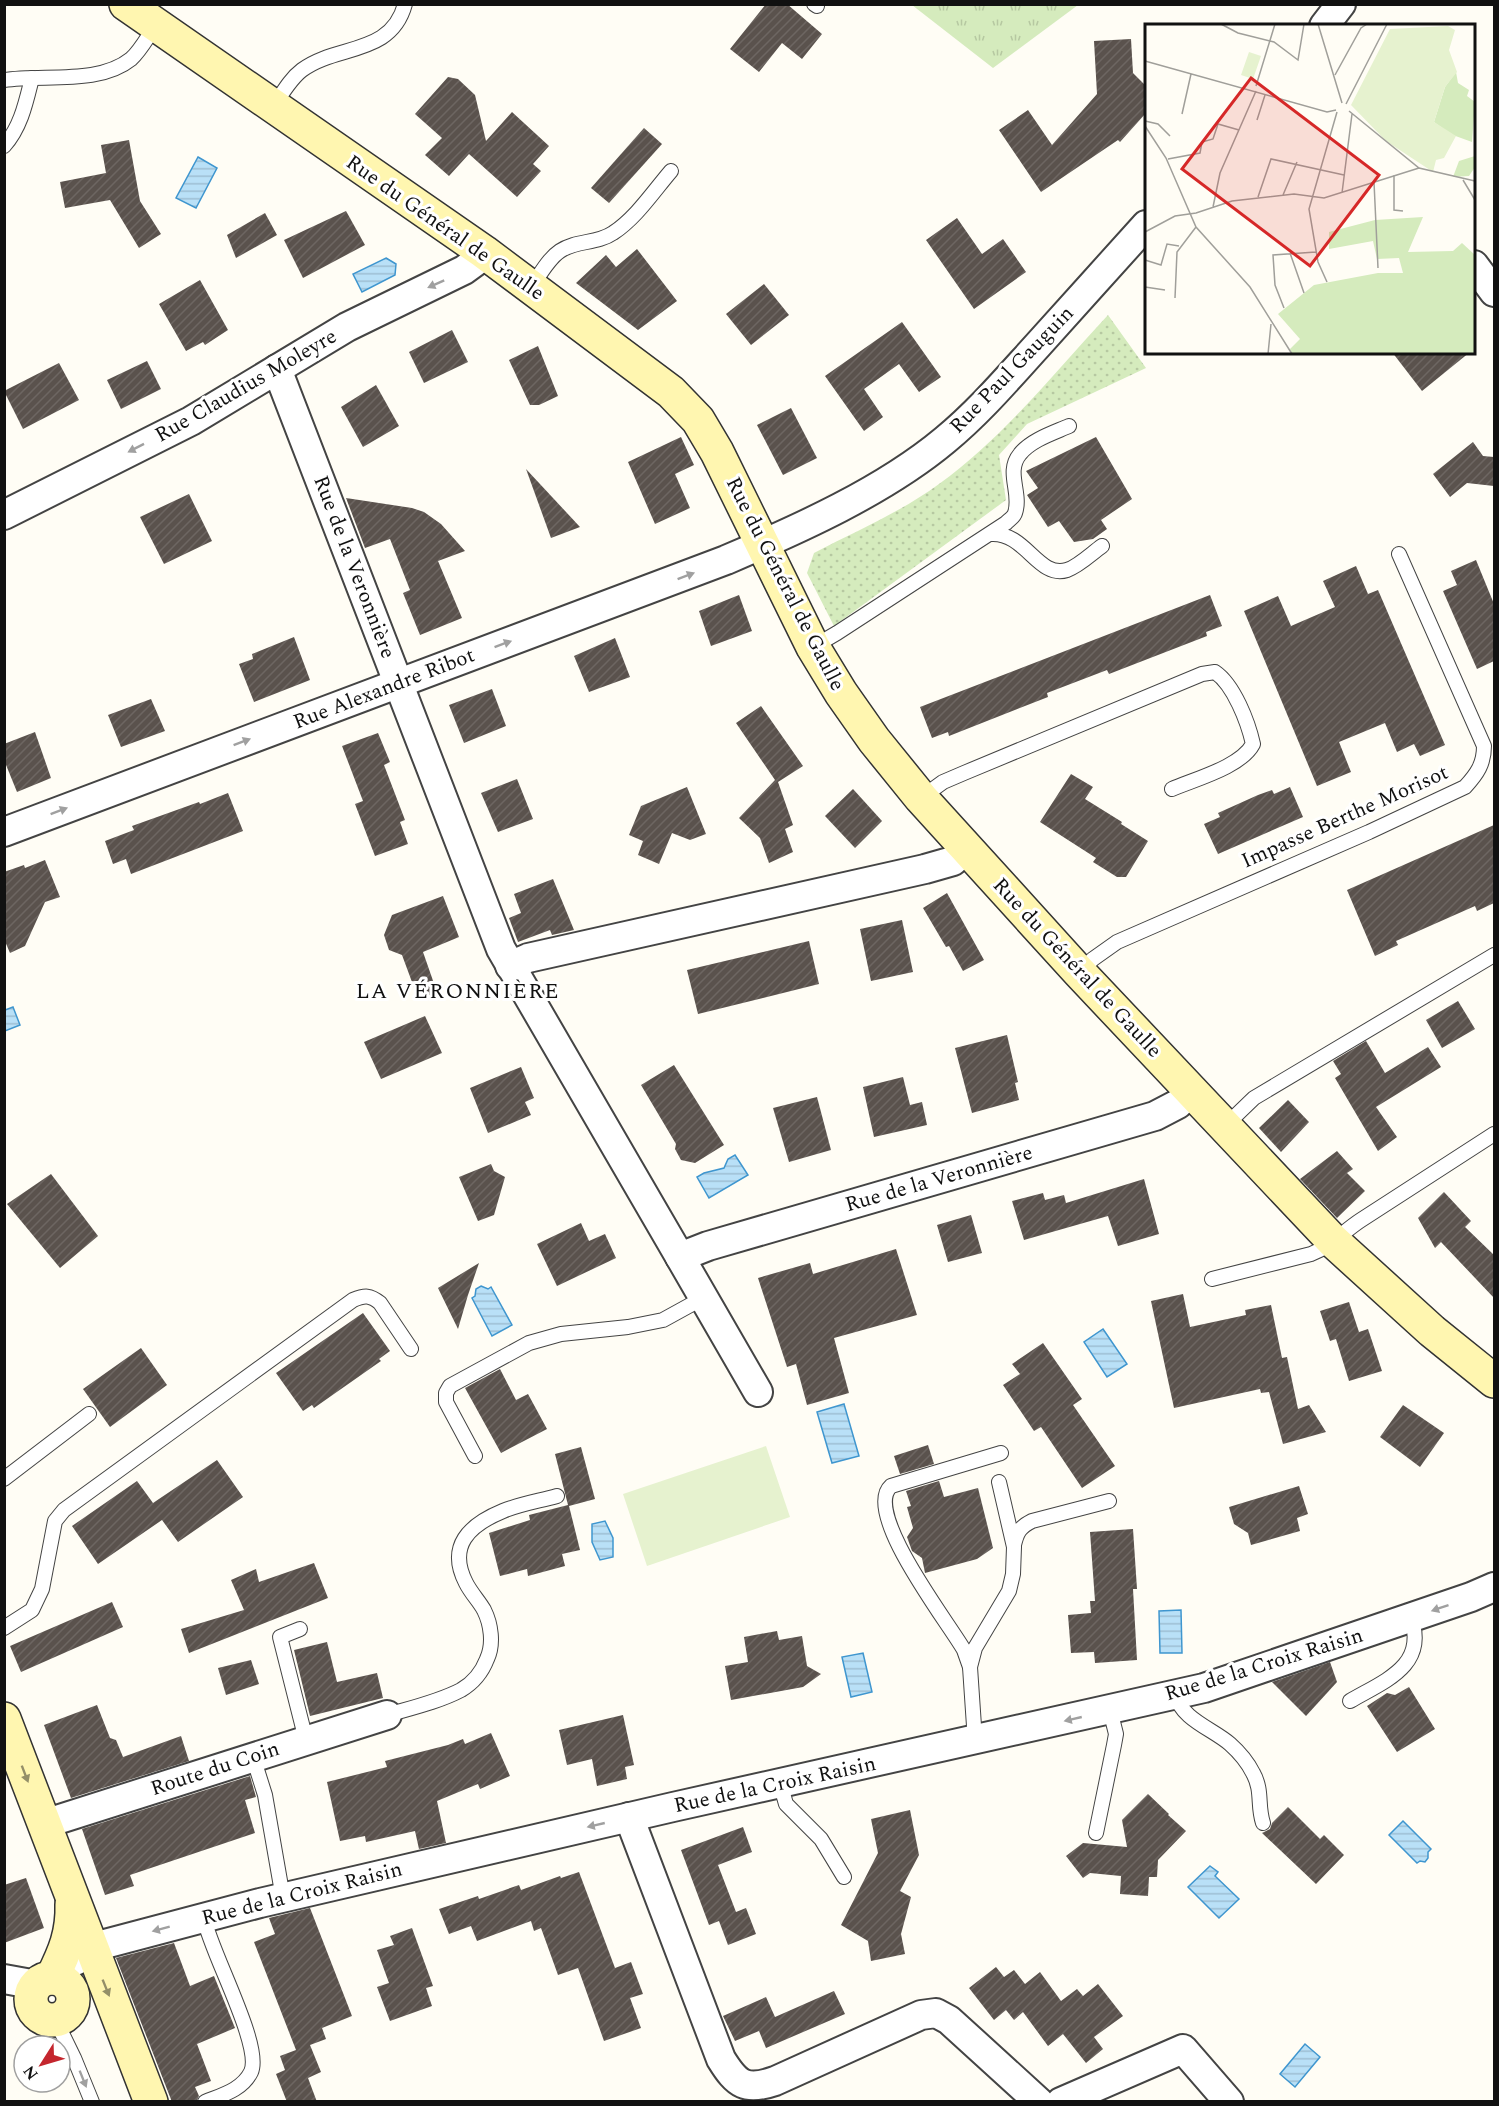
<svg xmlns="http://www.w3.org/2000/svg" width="1499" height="2106" viewBox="0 0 1499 2106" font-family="Spectral,serif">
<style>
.grass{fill:url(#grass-tufts)}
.park{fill:url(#park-dots)}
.pitch{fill:#e6f2cf}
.water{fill:url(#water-rules);stroke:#3f96cf;stroke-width:1.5}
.building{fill:url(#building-hatch)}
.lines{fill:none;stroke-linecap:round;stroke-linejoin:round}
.lane-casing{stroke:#444;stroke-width:16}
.street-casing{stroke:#444;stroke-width:32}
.secondary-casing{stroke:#333;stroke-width:36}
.lane{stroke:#fff;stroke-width:14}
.street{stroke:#fff;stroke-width:28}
.secondary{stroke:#fff6b0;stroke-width:33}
.oneway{fill:#a0a0a0}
.oneway2{fill:#948f68}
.labels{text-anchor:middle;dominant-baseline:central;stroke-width:6;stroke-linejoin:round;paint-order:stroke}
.street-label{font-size:21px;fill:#111;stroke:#fff}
.neighbourhood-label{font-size:22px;letter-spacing:1.5px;fill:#111;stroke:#fff}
.inset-road{fill:none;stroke:#a09f9a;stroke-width:1.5}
.view{fill:#d62828;fill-opacity:0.15;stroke:#d62828;stroke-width:3}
.inset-edge{fill:none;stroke:#111;stroke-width:3}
</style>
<defs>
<pattern id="grass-tufts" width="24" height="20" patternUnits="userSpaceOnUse" patternTransform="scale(1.5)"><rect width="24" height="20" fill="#d5ebbd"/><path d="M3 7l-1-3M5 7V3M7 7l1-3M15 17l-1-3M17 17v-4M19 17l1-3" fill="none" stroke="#b6c8a1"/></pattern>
<pattern id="park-dots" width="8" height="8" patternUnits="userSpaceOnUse" patternTransform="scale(1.5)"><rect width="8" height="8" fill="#d5ebbd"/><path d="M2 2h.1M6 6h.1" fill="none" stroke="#b6c8a1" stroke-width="1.8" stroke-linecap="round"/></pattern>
<pattern id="water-rules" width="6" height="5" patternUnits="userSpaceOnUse" patternTransform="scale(1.5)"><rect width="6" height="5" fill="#b9e0f7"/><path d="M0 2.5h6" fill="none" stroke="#9ebfd3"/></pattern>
<pattern id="building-hatch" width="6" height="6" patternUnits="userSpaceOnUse" patternTransform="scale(1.5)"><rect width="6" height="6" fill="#5a524d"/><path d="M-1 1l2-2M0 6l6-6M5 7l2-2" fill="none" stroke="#6d6662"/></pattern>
</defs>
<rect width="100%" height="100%" fill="#fffdf5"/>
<path class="grass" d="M912,5H1078L993,68Z"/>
<path class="park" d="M1108,315L1146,368L1027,424L999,455L1006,500L834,626L807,573L814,553C856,531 901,512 939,484C1003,438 1054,373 1108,315Z"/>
<path class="pitch" d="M766,1446L790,1517L647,1566L623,1494Z"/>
<g class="water">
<path d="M198,157L217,168L196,208L176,198Z"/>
<path d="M386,258L396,264L395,275L362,292L353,274Z"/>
<path d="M13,1007L20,1025L5,1031V1010Z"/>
<path d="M735,1155L748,1175L709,1198L697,1177L704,1173L724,1168L728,1159Z"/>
<path d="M481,1286L488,1289L491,1287L512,1325L492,1336L472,1298L475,1296L476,1289Z"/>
<path d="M1103,1329L1127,1364L1107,1377L1084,1342Z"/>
<path d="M844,1404L859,1456L832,1463L817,1412Z"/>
<path d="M605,1521L613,1538V1557L600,1560L592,1542V1524Z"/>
<path d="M1181,1610L1182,1653H1160L1159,1611Z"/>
<path d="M863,1653L872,1692L851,1697L842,1657Z"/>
<path d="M1403,1821L1431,1849L1428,1852V1858L1425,1862L1420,1861L1417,1863L1389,1835Z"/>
<path d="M1210,1866L1218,1872L1215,1876L1239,1899L1219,1918L1188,1887Z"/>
<path d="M1305,2044L1320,2057L1295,2087L1280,2074Z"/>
</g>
<g class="building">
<path d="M766,4H787L822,34L802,59L782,43L759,72L730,49Z"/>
<path d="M1131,39L1133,73L1146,86V113L1120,142L1118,140L1041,192L999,130L1028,110L1052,145L1097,94L1094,41Z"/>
<path d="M448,77L458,79L475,95L486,141L512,112L549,146L533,164L541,171L517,197L469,154L449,176L425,155L442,138L415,114Z"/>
<path d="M644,128L662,144L609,203L591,188Z"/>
<path d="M129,140L140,201L161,234L139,248L110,200L65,208L60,182L106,173L101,145Z"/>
<path d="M346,211L365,245L303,278L284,240Z"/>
<path d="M265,213L277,235L236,258L227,235Z"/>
<path d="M957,218L982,254L1003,239L1026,272L974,309L926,240Z"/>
<path d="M637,249L677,301L638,330L576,283L606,255L616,267Z"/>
<path d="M200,280L228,330L205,345L203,342L186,351L159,304Z"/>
<path d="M764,284L789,315L751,345L726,314Z"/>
<path d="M902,322L941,377L919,392L899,364L864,389L883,417L864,431L825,376Z"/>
<path d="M452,330L468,362L424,383L409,352Z"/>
<path d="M538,346L558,396L539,405H530L509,360Z"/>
<path d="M1392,352H1470L1422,391Z"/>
<path d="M147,361L161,389L121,409L107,380Z"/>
<path d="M59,363L79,400L23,429L4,391Z"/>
<path d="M376,385L399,426L363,447L341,407Z"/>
<path d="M791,408L817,458L783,475L757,425Z"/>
<path d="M681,437L694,465L675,474L690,508L655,524L628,462Z"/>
<path d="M1096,437L1132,499L1101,520L1107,529L1093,539L1074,542L1059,521L1048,527L1027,495L1038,488L1026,471Z"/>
<path d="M1473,442L1483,456L1494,457V486L1467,483L1450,497L1433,474Z"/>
<path d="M526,469L580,527L551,538Z"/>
<path d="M189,494L212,541L164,564L140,517Z"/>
<path d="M346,498L412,508L424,512L441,524L465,551L438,561L462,618L420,635L403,593L410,590L390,539L365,548Z"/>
<path d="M1476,560L1494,604V661L1477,669L1443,591L1457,585L1451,571Z"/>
<path d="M1356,566L1368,594L1378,590L1445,745L1420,756L1414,744L1397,752L1385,723L1339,742L1351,772L1317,786L1244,611L1278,596L1291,626L1335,607L1323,581Z"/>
<path d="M739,595L752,631L711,646L699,611Z"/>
<path d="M1210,595L1222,626L1206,632L1207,636L1109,674L1107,670L1047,693L1048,697L949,736L948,732L932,738L920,707Z"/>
<path d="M294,637L310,680L254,702L239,664L253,659L252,654Z"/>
<path d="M615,638L630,677L589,692L574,656Z"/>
<path d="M492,689L506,726L464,743L449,705Z"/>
<path d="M151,699L165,731L121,747L108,715Z"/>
<path d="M761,706L803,766L778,782L793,825L785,829L793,852L769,863L760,838L739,818L775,780L736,723Z"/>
<path d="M35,732L51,778L17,792L4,760V744Z"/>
<path d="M378,733L390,762L384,765L405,820L400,822L408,844L375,856L355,804L363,801L342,746Z"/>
<path d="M1071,774L1093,787L1085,799L1122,822L1121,824L1148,841L1126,877H1117L1093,862L1096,858L1040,822Z"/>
<path d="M517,779L533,819L498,832L481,793Z"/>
<path d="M687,787L706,834L690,840L672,833L659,864L638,855L643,841L629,835L641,806Z"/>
<path d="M1290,787L1303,817L1218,854L1204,824L1220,817L1218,813L1258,795L1272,790L1274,794Z"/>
<path d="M853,789L882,821L855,848L825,816Z"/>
<path d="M228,793L243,831L131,874L126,859L113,864L105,841L134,830L132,826L199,802L200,804Z"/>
<path d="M1494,825V903L1477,911L1475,906L1396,941L1398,945L1375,956L1347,890Z"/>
<path d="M45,860L60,897L45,902L25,946L10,953L4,939V872L24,865L25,868Z"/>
<path d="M553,879L574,930L552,935L550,930L518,942L509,918L521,913L514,894Z"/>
<path d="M947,893L984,960L963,971L949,946L946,947L923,908Z"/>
<path d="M443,896L459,937L423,952L438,995L419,1001L402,955L389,950L384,935L392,915Z"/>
<path d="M902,920L913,972L871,981L860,929Z"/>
<path d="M809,941L819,984L698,1014L687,970Z"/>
<path d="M1458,1001L1475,1029L1442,1048L1426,1020Z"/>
<path d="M425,1016L442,1053L381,1079L364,1042Z"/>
<path d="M1007,1035L1018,1082L1015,1083L1019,1100L972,1113L955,1048Z"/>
<path d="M1366,1041L1385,1073L1428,1047L1441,1067L1376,1107L1397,1137L1378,1151L1335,1078L1341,1074L1333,1061Z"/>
<path d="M674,1065L724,1145L695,1163L681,1160L675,1149L676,1144L641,1085Z"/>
<path d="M521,1067L534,1098L525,1102L531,1115L488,1133L470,1088Z"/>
<path d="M903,1077L910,1105L922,1102L927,1125L874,1137L863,1087Z"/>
<path d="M817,1097L831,1150L789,1162L773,1108Z"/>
<path d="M1288,1100L1309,1122L1281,1152L1259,1128Z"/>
<path d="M1337,1151L1353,1169L1347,1173L1365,1191L1337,1218L1300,1179Z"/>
<path d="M491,1164L494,1171L505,1177L494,1215L478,1221L459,1177Z"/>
<path d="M51,1174L98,1236L60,1268L7,1204Z"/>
<path d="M1144,1179L1159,1234L1118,1246L1108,1216L1024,1240L1012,1201L1043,1193L1045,1200L1064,1195L1066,1203Z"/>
<path d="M1444,1192L1471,1221L1465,1227L1494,1255V1298L1441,1242L1435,1248L1418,1218Z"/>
<path d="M971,1215L982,1253L948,1262L937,1225Z"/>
<path d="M581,1223L589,1241L605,1234L616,1258L557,1286L537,1244Z"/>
<path d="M896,1249L917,1315L834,1338L849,1393L807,1405L796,1364L787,1367L758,1278L810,1263L813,1274Z"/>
<path d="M479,1263L468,1295L458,1329L438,1288Z"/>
<path d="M1183,1294L1190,1327L1246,1315L1245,1310L1271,1305L1282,1358L1287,1357L1298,1409L1309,1405L1326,1432L1283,1444L1269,1392L1261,1393L1260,1389L1174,1408L1151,1301Z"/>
<path d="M1349,1302L1359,1332L1368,1329L1382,1371L1349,1381L1336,1339L1330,1341L1320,1311Z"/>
<path d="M363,1313L390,1351L379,1359L381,1361L314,1408L312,1405L303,1411L276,1373Z"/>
<path d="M1043,1343L1082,1399L1073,1405L1115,1466L1082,1488L1041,1427L1034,1431L1003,1385L1020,1374L1012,1364Z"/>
<path d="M141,1348L167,1385L110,1427L83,1389Z"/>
<path d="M500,1369L516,1400L528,1394L547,1429L501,1453L465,1388Z"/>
<path d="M1403,1405L1444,1433L1420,1467L1380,1437Z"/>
<path d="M928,1445L934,1464L900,1474L894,1456Z"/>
<path d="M581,1447L595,1499L569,1506L580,1550L562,1554L565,1566L528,1576L527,1569L500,1576L489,1533L530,1520L529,1515L568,1505L555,1454Z"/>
<path d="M217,1460L243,1497L178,1542L162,1520L98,1564L72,1526L137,1481L153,1503Z"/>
<path d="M939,1481L944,1497L978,1488L993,1548L977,1559L925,1573L922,1558L912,1551L907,1537L913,1528L907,1507L911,1506L906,1491Z"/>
<path d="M1299,1486L1308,1514L1297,1518L1300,1531L1251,1545L1248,1533L1234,1524L1229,1507Z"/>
<path d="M1133,1529L1137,1589H1133L1137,1660L1095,1663L1094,1652L1071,1653L1068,1615L1091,1613L1090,1601H1095L1090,1532Z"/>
<path d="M314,1563L328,1598L189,1653L181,1629L244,1610L231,1580L256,1569L259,1582Z"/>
<path d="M112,1602L123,1627L21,1672L10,1646Z"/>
<path d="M777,1631L779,1640L802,1636L807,1666L821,1674L803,1687L731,1700L725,1666L748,1662L744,1637Z"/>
<path d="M327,1642L337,1682L377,1673L383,1698L310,1716L294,1650Z"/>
<path d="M251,1660L259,1684L226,1695L218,1668Z"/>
<path d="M1330,1662L1337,1682L1306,1716L1272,1682Z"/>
<path d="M1409,1687L1435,1729L1397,1752L1367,1706L1387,1693L1395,1695Z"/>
<path d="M97,1705L110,1738L116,1740L123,1757L181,1736L189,1761L71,1798L44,1725Z"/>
<path d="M623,1715L634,1765L625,1767L627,1779L597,1786L592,1759L567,1765L559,1730Z"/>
<path d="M491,1733L510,1776L480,1789L478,1784L437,1801L446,1843L419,1849L415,1831L366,1842L365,1836L340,1841L327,1782L387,1767L385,1761L448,1745L463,1739L465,1744Z"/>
<path d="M250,1776L256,1797L245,1800L255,1833L130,1875L134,1886L105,1895L82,1829Z"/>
<path d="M1148,1794L1169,1814L1168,1815L1186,1831L1158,1860L1157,1877H1149L1148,1896L1120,1894L1121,1876L1090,1873L1083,1878L1066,1856L1083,1843L1127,1847L1122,1820Z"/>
<path d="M1288,1807L1320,1839L1324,1835L1344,1855L1316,1884L1262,1833L1270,1829L1272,1823Z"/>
<path d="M910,1810L919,1855L900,1891L911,1897L901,1934L905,1954L871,1961L868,1941L841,1925L878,1853L871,1819Z"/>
<path d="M743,1827L752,1852L718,1865L736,1912L746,1908L756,1934L728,1945L719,1921L709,1925L681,1850Z"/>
<path d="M579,1872L615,1968L631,1962L643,1994L630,1998L641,2028L604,2041L578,1968L558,1975L541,1928L534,1931L531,1921L477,1941L471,1926L449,1934L439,1909L478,1896L479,1899L519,1885L521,1890L560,1876L561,1878Z"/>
<path d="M26,1878L44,1928L4,1943V1885Z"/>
<path d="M310,1908L352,2016L322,2028L326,2039L310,2045L321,2072L308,2078L317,2102H287L276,2074L285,2070L280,2056L296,2050L254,1942L275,1934L269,1918Z"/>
<path d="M412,1928L433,1986L426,1988L432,2006L390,2021L377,1987L389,1983L377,1950L394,1945L390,1936Z"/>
<path d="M174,1943L190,1986L214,1976L235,2028L197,2044L211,2081L195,2087L199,2096L196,2102H172L116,1958Z"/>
<path d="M996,1967L1004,1977L1014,1970L1025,1984L1040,1972L1061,2001L1077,1989L1083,1996L1098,1984L1123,2016L1094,2037L1103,2049L1086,2063L1063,2034L1048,2046L1023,2012L1014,2020L1006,2010L994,2020L969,1988Z"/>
<path d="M834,1991L845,2014L766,2048L759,2031L735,2041L723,2016L766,1997L775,2017Z"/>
</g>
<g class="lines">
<g class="lane-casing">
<g id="lane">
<path d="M814,4L817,6"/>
<path d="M4,80C44,74 99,85 131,59C141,50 148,36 156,25"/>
<path d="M273,107C282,94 290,79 302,70C337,44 391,56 405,4"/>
<path d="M4,146C21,127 26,102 32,78"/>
<path d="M531,288C539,276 548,259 560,251C576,240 597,244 613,233C636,218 653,192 671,171"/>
<path d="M991,534C1026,532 1038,579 1067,570C1079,566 1092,553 1102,546"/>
<path d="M813,647L837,633L1006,523C1009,520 1014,517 1015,513C1022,493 1005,472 1020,454C1031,440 1053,433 1069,426"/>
<path d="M921,798L943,782L964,773L1202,674L1215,672C1234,685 1248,722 1253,744C1241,767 1195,779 1172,789"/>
<path d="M1079,972L1093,959L1117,942L1369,832L1465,787C1477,774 1484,764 1484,746L1399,554"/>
<path d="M1225,1126L1254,1098L1494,955"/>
<path d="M1212,1279L1311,1254C1330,1247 1344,1231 1361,1220L1494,1134"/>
<path d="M475,1456L446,1402V1393L450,1386L529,1343L561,1334L628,1327L663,1320L703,1298"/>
<path d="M4,1479L89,1414"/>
<path d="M1014,1545C1017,1532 1020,1527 1032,1521L1109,1501"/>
<path d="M4,1628L32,1610L42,1589L55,1521L64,1510L353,1300C365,1295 370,1295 380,1303L411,1349"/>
<path d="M300,1629L280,1637L306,1740"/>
<path d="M970,1667L975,1648L1009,1591L1013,1574L1014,1547L999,1482"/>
<path d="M1176,1695C1181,1719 1213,1729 1230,1744C1239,1752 1248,1763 1253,1773C1263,1791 1257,1805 1263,1823"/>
<path d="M1350,1701C1384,1681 1428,1666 1411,1618"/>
<path d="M387,1715C411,1708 438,1702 461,1690C473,1683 482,1672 487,1659C494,1644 491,1624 484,1610C479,1601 471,1593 466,1583C447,1546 469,1525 503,1511C520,1504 539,1501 557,1496"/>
<path d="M975,1741L970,1667L964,1650C948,1622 862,1512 891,1486L1001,1453"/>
<path d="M253,1757L265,1795L283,1898"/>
<path d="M780,1783L786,1804L821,1839L844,1877"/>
<path d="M1096,1833L1114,1745L1116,1734L1110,1710"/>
<path d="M204,1918C210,1951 263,2046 251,2072C242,2090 222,2095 205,2102"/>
<path d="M55,2019L74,2058L92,2102"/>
</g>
</g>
<g class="street-casing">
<g id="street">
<path d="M1324,26L1341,4"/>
<path d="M1474,265L1494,292"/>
<path d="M277,369L501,949L680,1257L708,1246L1155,1116L1178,1104L1192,1091"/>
<path d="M4,515L191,421L347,327L464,270L475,262L484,252"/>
<path d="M4,832L726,560C799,529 884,491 945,440C979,412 1007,379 1037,346C1073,306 1110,265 1146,225"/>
<path d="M510,966L528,958L925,869L953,861L966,849"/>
<path d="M680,1257L758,1392"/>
<path d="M629,1817L721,2059C737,2085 746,2091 775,2081L921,2015L936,2013L949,2020L1039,2102"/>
<path d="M44,1824L387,1715"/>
<path d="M75,1961L101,1945L260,1903L673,1807L1204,1688L1471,1597L1494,1587"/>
<path d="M4,1979L37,1985"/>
<path d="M1061,2102L1183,2049L1229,2102"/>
</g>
</g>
<g class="secondary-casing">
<g id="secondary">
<path d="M126,4L484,252L671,392L698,420L717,452L813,647L841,693L874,740L921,798L1079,972L1333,1241L1432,1331L1494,1381"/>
<path d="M4,1719L151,2102"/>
<path d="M52,1978C65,1952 73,1933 72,1904"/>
<circle cx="52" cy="1999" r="21"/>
</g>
</g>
<use href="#lane" class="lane"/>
<use href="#street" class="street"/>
<use href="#secondary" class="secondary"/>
</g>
<defs><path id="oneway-solid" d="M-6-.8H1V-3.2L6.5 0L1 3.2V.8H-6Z" transform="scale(1.5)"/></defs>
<g class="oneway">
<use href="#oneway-solid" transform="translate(436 284) rotate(156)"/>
<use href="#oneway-solid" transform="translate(136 448) rotate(153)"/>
<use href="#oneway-solid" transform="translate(686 576) rotate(-21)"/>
<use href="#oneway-solid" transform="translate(503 644) rotate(-20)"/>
<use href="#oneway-solid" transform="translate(242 742) rotate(-21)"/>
<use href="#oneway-solid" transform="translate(59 811) rotate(-21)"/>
<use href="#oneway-solid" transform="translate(1440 1608) rotate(161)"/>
<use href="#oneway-solid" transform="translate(1073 1719) rotate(167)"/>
<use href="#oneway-solid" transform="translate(596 1825) rotate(167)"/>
<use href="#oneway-solid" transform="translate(161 1929) rotate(165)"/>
<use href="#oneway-solid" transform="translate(83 2079) rotate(68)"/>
</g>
<g class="oneway2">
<use href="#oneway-solid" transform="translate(25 1774) rotate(69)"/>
<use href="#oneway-solid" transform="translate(106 1988) rotate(68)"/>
</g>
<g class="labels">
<g class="street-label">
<text transform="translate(445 228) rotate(35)">Rue du Général de Gaulle</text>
<text transform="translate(1012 370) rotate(-46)">Rue Paul Gauguin</text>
<text transform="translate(246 386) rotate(-30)">Rue Claudius Moleyre</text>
<text transform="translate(354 567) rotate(69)">Rue de la Veronnière</text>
<text transform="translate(785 584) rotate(63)">Rue du Général de Gaulle</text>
<text transform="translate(384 689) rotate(-21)">Rue Alexandre Ribot</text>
<text transform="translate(1345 817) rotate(-24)">Impasse Berthe Morisot</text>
<text transform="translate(1077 968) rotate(47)">Rue du Général de Gaulle</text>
<text transform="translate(939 1179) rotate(-16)">Rue de la Veronnière</text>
<text transform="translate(1264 1665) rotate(-17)">Rue de la Croix Raisin</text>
<text transform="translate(215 1769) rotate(-18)">Route du Coin</text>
<text transform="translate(775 1785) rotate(-12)">Rue de la Croix Raisin</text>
<text transform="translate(302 1894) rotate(-14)">Rue de la Croix Raisin</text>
</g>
<g class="neighbourhood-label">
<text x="458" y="991">LA VÉRONNIÈRE</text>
</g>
</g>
<g transform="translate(1145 24)">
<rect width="330" height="330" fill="#fffdf5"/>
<path d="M330,132V143L324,152L308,153L314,137ZM278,193L263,228L308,227L317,219L330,231V330H146L145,325L155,315L133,290L169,261L233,249H258L254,234L232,235L228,217L184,225V208L230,196Z" fill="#d5ebbd"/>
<path d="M311,48L313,59L324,66L322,72L330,78L327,118L305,110L289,98L300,63Z" fill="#d5ebbd"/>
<path d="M303,2L310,6L304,26L312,48L300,63L289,98L311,112L299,134L291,136L288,148L241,117L206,81L245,5ZM104,28L116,32L108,55L96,51Z" fill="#e6f2cf"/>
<path class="inset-road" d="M76,0L93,9L129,18L153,36L159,0M173,0L197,79M252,0H315M0,37L182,88L191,86M190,51L216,4L222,0M111,62L130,0M201,80L242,0M204,87L274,144L330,157M37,90L46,50M112,96L120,71M0,97L13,100L25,112M0,102L21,134L51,203L105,263L147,330M23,135L55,129L57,118L68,115L73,100L94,106M249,151V186L258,187M318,156L330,176M229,158L233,244M197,169L207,90M138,171L152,138M113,173L126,135L199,151M68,183L75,149L111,67M0,208L30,192L51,189L87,177L149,170L179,174L274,144M145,229L159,269M0,236L16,241L22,220L34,222M182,258L173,238L164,185L192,88M0,263L20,266M30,274L32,228L51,203M139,284L130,261L128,231L171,228M123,330L126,300"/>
<path class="view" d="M106,54L234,151L165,242L37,145Z"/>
<rect width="330" height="330" class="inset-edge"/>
</g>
<rect width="1499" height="2106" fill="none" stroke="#111111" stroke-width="12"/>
<g transform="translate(42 2064) rotate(233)"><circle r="28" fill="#ffffff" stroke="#a0a0a0" stroke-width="1.5"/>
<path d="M0-4.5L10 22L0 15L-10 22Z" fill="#c4262e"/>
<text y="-9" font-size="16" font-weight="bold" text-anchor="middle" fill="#111111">N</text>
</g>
</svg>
